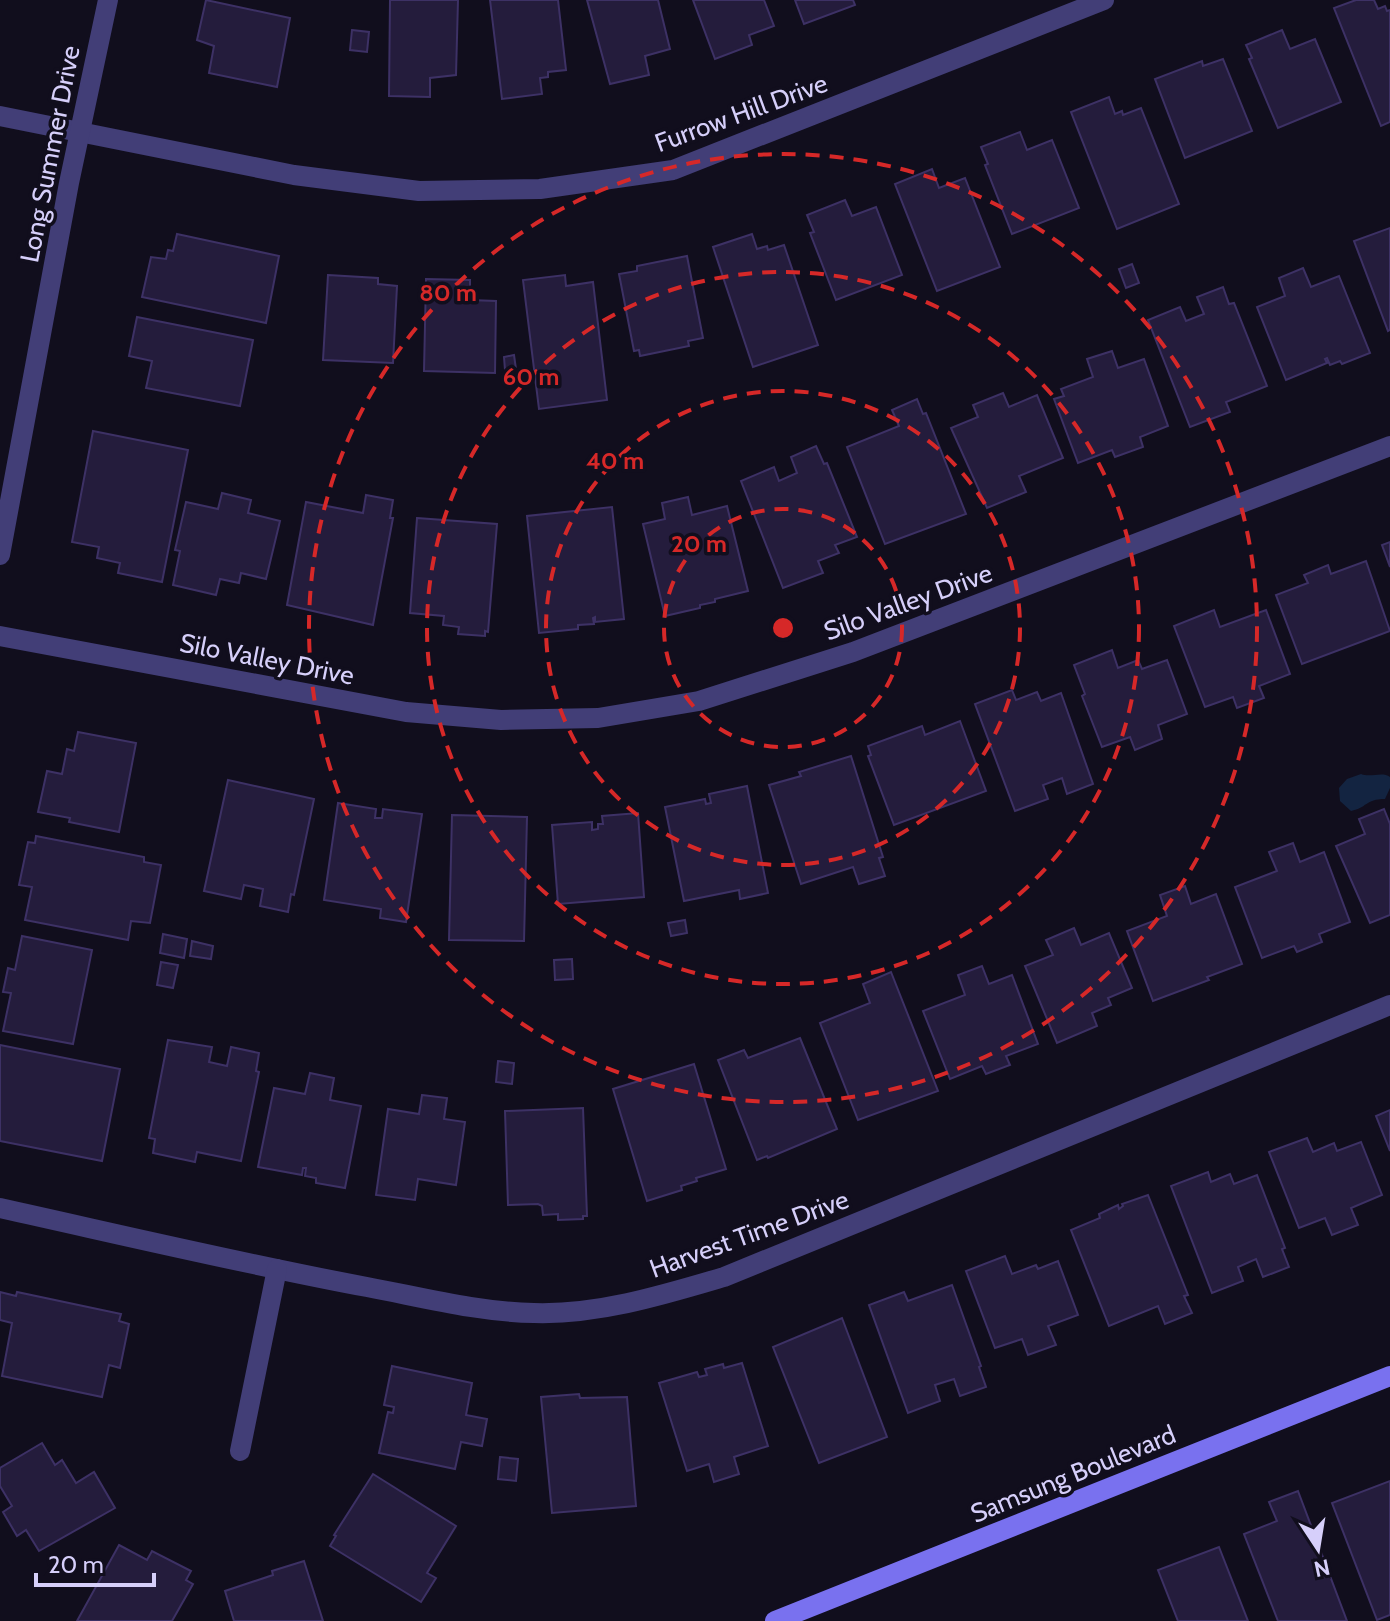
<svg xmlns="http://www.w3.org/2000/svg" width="1390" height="1621" viewBox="0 0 1390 1621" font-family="Cabin,sans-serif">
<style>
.water{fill:#132441}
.building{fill:#241c3c;stroke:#3d3165;stroke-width:2}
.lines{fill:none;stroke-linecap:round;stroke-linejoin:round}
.street{stroke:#423e77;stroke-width:20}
.secondary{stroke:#7971ef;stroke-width:20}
.ring{fill:none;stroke:#d62828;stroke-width:4;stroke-dasharray:14 10}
.labels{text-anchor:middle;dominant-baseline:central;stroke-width:7;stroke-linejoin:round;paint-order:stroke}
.street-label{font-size:26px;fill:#d6cffa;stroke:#110e1d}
.centre{fill:#d62828;stroke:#110e1d;stroke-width:4}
.ring-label{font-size:24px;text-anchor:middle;font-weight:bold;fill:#d62828;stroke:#110e1d;stroke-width:7;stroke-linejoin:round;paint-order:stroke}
</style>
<rect width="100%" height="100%" fill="#110e1d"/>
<path class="water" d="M1361,774C1371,778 1382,771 1390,777V788L1385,799C1365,799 1367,808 1351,811L1340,801L1339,788L1347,779Z"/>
<g class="building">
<path d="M206,0L290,18L277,87L209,73L214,46L197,40Z"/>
<path d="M390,0H458L456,75L430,78V97L389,96Z"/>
<path d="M490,0H558L566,70L548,72V77L540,78L542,94L502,99Z"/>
<path d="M587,0H658L670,49L645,56L649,75L610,84Z"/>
<path d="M693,0H764L774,26L749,35L752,45L715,59Z"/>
<path d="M795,0H853L855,5L804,24Z"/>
<path d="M1356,0H1374L1378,9L1385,6L1387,11L1390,10V122L1381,126L1334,8Z"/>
<path d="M352,30L369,32L367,52L350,50Z"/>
<path d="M1282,30L1290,49L1315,39L1341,102L1278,128L1249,59L1252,58L1246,45Z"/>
<path d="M1223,59L1252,131L1185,158L1155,79L1202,61L1203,66Z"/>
<path d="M1109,97L1115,114L1122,111L1123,115L1141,108L1179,204L1117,229L1071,112Z"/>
<path d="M1020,132L1027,150L1052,140L1079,208L1012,234L985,165L988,164L981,147Z"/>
<path d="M932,169L939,188L965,178L1000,267L937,291L895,184Z"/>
<path d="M845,200L852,216L876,207L902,275L836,300L810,233L814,232L807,215Z"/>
<path d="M1390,228V330L1388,331L1354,241Z"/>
<path d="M177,234L279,256L266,323L142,297L151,257L166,259L168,250L173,251Z"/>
<path d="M752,234L757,249L767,246L768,250L784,245L818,345L753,367L713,247Z"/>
<path d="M687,256L703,338L688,341L689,346L640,356L639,350L634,351L619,274L637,271V266Z"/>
<path d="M1132,264L1139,283L1126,288L1119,269Z"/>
<path d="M1303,268L1311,287L1339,276L1370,353L1342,364L1340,361L1330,365L1327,358L1325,359L1327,363L1286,380L1257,307L1285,296L1279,278Z"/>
<path d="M328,275L378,278V284L397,286L393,363L323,360Z"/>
<path d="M565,275L566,286L593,282L607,400L539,409L523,280Z"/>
<path d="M426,279L470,280V300L496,301L495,373L424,371Z"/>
<path d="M1223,287L1229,304L1234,303L1267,386L1226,402L1230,412L1190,427L1148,320L1180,307L1186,321L1204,314L1197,297Z"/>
<path d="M137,317L253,340L240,406L146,388L152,361L129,356Z"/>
<path d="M1112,351L1118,368L1144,359L1168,426L1140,437L1143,447L1115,457L1112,450L1078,463L1054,399L1064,396L1061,389L1093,377L1087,359Z"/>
<path d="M514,355L516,369L505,370L504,357Z"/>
<path d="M1003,393L1009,407L1037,395L1063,458L1019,476L1026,492L987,508L951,428L978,417L973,405Z"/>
<path d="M917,399L923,414L926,413L966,514L885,544L847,447L899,426L892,410Z"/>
<path d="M93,431L188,450L162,582L118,573L120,563L97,558L99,547L72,542Z"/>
<path d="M816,446L824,464L827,463L857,537L835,545L839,553L818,561L823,573L783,588L741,481L774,467L779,481L797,473L791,457Z"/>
<path d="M222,493L251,500L248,513L280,521L266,579L241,573L239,583L220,579L216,595L173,585L180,551L175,550L186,502L218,509Z"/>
<path d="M366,495L393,500L390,518H393L373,625L287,605L306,502L363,513Z"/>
<path d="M688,497L692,515L727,506L748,591L715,599V602L700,605V608L665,616L643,524L665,519L662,503Z"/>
<path d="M612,507L624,619L595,622V617L593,618L594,624L578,625V629L539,633L527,516Z"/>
<path d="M417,518L497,524L488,632L485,631V636L458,634L459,627L443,625L444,616L410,613Z"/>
<path d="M1390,542V567L1382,545Z"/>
<path d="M1366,561L1390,631L1302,664L1276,595L1308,583L1304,575L1328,565L1331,574Z"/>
<path d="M1214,610L1220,627L1266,610L1290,674L1259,686L1264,698L1237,708L1233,697L1205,707L1174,626Z"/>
<path d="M1112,650L1118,668L1138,660L1142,669L1167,660L1187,714L1158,725L1162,739L1135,750L1130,737L1102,747L1082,696L1085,694L1074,665Z"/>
<path d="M1012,690L1016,700L1037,692L1041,701L1061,693L1093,784L1067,794L1062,778L1043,785L1048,799L1015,811L975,704Z"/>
<path d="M960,721L986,791L894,825L868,756L871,755L868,746L922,726L925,735Z"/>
<path d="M78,732L136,743L119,832L69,822L70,818L38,812L47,771L62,774L67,749L74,751Z"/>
<path d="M851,756L883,857L879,858L885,876L859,884L853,867L801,884L769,785L801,776L799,772Z"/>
<path d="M228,780L314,799L294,895L291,894L288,912L260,906L263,889L244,885L241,899L204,891Z"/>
<path d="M747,786L768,893L740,899L739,890L684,901L665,807L705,799L706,804L711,803L709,794Z"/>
<path d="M338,803L376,809L375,818H382L383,809L422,814L406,922L380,918L381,909L324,900Z"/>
<path d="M1384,809L1390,824V915L1370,923L1336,846L1365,834L1359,819Z"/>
<path d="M638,813L644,897L558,904L552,825L592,822V830L598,829V824H603L602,816Z"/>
<path d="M452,815L527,817L524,941L449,940Z"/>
<path d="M36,836L144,857V862L161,865L150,923L131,921L128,940L25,920L32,887L19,885L28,842L35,843Z"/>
<path d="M1293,843L1300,862L1324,852L1350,922L1319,934L1322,942L1297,952L1294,946L1262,958L1235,887L1277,871L1269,852Z"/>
<path d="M1185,886L1191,904L1216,894L1242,964L1207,977L1209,980L1153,1001L1127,931L1167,916L1160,895Z"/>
<path d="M685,920L687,933L671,936L668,923Z"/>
<path d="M1074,928L1081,945L1109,933L1132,988L1108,998L1111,1005L1092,1013L1097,1026L1057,1043L1025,966L1053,955L1046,940Z"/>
<path d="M163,934L187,939L184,958L160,953Z"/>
<path d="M22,936L92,950L73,1044L3,1031L11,993L3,992L8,968L15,970Z"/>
<path d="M192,941L213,946L211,959L190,956Z"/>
<path d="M572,959L573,979L555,980L554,960Z"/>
<path d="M161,962L178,965L173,988L157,985Z"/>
<path d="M982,966L989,984L1012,975L1038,1044L1006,1056L1010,1065L986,1074L982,1066L950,1079L923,1011L965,995L958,975Z"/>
<path d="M891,972L938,1091L858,1120L820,1023L870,1003L863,984Z"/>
<path d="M800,1038L837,1129L768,1158L767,1156L757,1160L718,1060L744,1050L748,1058Z"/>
<path d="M168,1040L212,1047L209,1062L227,1066L231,1047L259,1053L256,1071L259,1072L241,1161L197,1152L195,1162L153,1153L155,1139L149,1138Z"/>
<path d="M0,1045L120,1069L102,1161L0,1141Z"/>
<path d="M498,1061L514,1063L512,1084L496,1082Z"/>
<path d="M694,1064L726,1169L696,1178L697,1181L681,1186L682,1190L647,1201L613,1089Z"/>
<path d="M310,1073L334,1078L330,1100L361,1106L345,1188L316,1183V1178L305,1176L306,1168H303L302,1175L258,1167L274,1088L305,1094Z"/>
<path d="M422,1095L447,1098L444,1119L465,1122L456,1185L418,1179L415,1200L376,1195L388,1109L419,1114Z"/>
<path d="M583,1108L587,1216H583V1219L558,1220V1214L543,1215L542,1206L538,1204L508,1205L505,1111Z"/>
<path d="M1390,1110V1151L1376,1116Z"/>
<path d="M1307,1138L1313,1152L1334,1143L1337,1151L1361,1142L1382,1195L1351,1208L1358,1225L1332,1235L1325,1218L1299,1228L1269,1152Z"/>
<path d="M1208,1172L1211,1182L1230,1174L1234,1184L1257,1175L1285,1248L1282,1249L1289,1267L1263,1277L1256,1259L1238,1267L1243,1281L1212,1293L1171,1186Z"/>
<path d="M1148,1195L1188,1295L1184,1296L1192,1313L1165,1324L1158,1306L1109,1326L1071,1230L1100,1218L1099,1214L1118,1205L1119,1209L1123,1206L1122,1204Z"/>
<path d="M1005,1256L1012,1274L1036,1265L1038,1269L1058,1261L1078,1315L1048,1326L1056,1345L1028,1355L1022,1339L995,1348L966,1271Z"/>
<path d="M952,1285L981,1366L979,1367L986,1387L960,1396L954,1379L935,1385L940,1401L908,1413L869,1305L904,1292L908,1301Z"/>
<path d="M0,1292L16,1296L17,1292L121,1314L119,1321L129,1324L120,1368L109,1365L102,1397L2,1376L12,1323L0,1320Z"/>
<path d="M842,1318L887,1437L819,1463L773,1347Z"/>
<path d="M742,1363L768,1446L734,1457L739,1474L714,1482L709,1464L687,1471L659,1383L697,1372L699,1377L707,1375L705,1369L723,1364L724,1368Z"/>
<path d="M392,1366L472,1383L466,1415L487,1419L482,1446L461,1442L455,1469L379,1453L388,1412L393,1413L394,1407L384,1405Z"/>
<path d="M579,1394L580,1398L627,1397L636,1506L552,1513L541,1397Z"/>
<path d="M42,1443L55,1465L62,1460L76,1483L94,1472L115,1508L39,1551L26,1530L17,1536L3,1512L12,1506L0,1486V1468Z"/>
<path d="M500,1457L518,1459L516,1481L498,1479Z"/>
<path d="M373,1474L456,1526L427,1573L436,1578L421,1602L330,1546L336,1536L334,1535Z"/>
<path d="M1390,1481V1615L1377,1620L1332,1503Z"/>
<path d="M1298,1491L1347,1621H1278L1244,1534L1277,1521L1269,1502Z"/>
<path d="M119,1545L147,1560L152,1551L191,1571L186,1580L193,1584L172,1621H77Z"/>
<path d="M1219,1547L1248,1621H1178L1158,1570Z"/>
<path d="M304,1561L323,1621H234L225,1591L273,1575L272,1571Z"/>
</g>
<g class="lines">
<g class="street">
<path d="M0,116L294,175L419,191L540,189L673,170L1104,0"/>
<path d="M0,555L69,183L108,0"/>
<path d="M0,636L406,712L501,720L598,718L699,701L853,652L1390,446"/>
<path d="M0,1208C122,1235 244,1264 367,1287C421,1297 478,1312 534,1313C598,1315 663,1295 724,1277L1390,1005"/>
<path d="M240,1451L277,1269"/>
</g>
<path class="secondary" d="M775,1621L1390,1376"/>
</g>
<g class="ring">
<circle cx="783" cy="628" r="119"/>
<circle cx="783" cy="628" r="237"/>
<circle cx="783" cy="628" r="356"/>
<circle cx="783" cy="628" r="474"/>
</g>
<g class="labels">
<g class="street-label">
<text transform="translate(741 113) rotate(-20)">Furrow Hill Drive</text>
<text transform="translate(50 154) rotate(-79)">Long Summer Drive</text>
<text transform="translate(908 602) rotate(-20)">Silo Valley Drive</text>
<text transform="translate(267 659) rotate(11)">Silo Valley Drive</text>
<text transform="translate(749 1234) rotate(-20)">Harvest Time Drive</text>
<text transform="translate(1073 1474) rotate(-22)">Samsung Boulevard</text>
</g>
</g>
<circle cx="783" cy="628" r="12" class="centre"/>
<g class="ring-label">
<text x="448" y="301">80 m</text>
<text x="531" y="385">60 m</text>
<text x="615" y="469">40 m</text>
<text x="699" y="552">20 m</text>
</g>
<g transform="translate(1318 1549) rotate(168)" stroke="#110e1d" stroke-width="6" paint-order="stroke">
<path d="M0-6L14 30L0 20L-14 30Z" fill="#d6cffa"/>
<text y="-12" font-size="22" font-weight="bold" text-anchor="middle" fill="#d6cffa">N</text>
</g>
<path d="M36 1573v12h118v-12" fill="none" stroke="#d6cffa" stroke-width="4"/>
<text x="48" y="1573" font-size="24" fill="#d6cffa" stroke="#110e1d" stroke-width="6" paint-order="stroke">20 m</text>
</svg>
